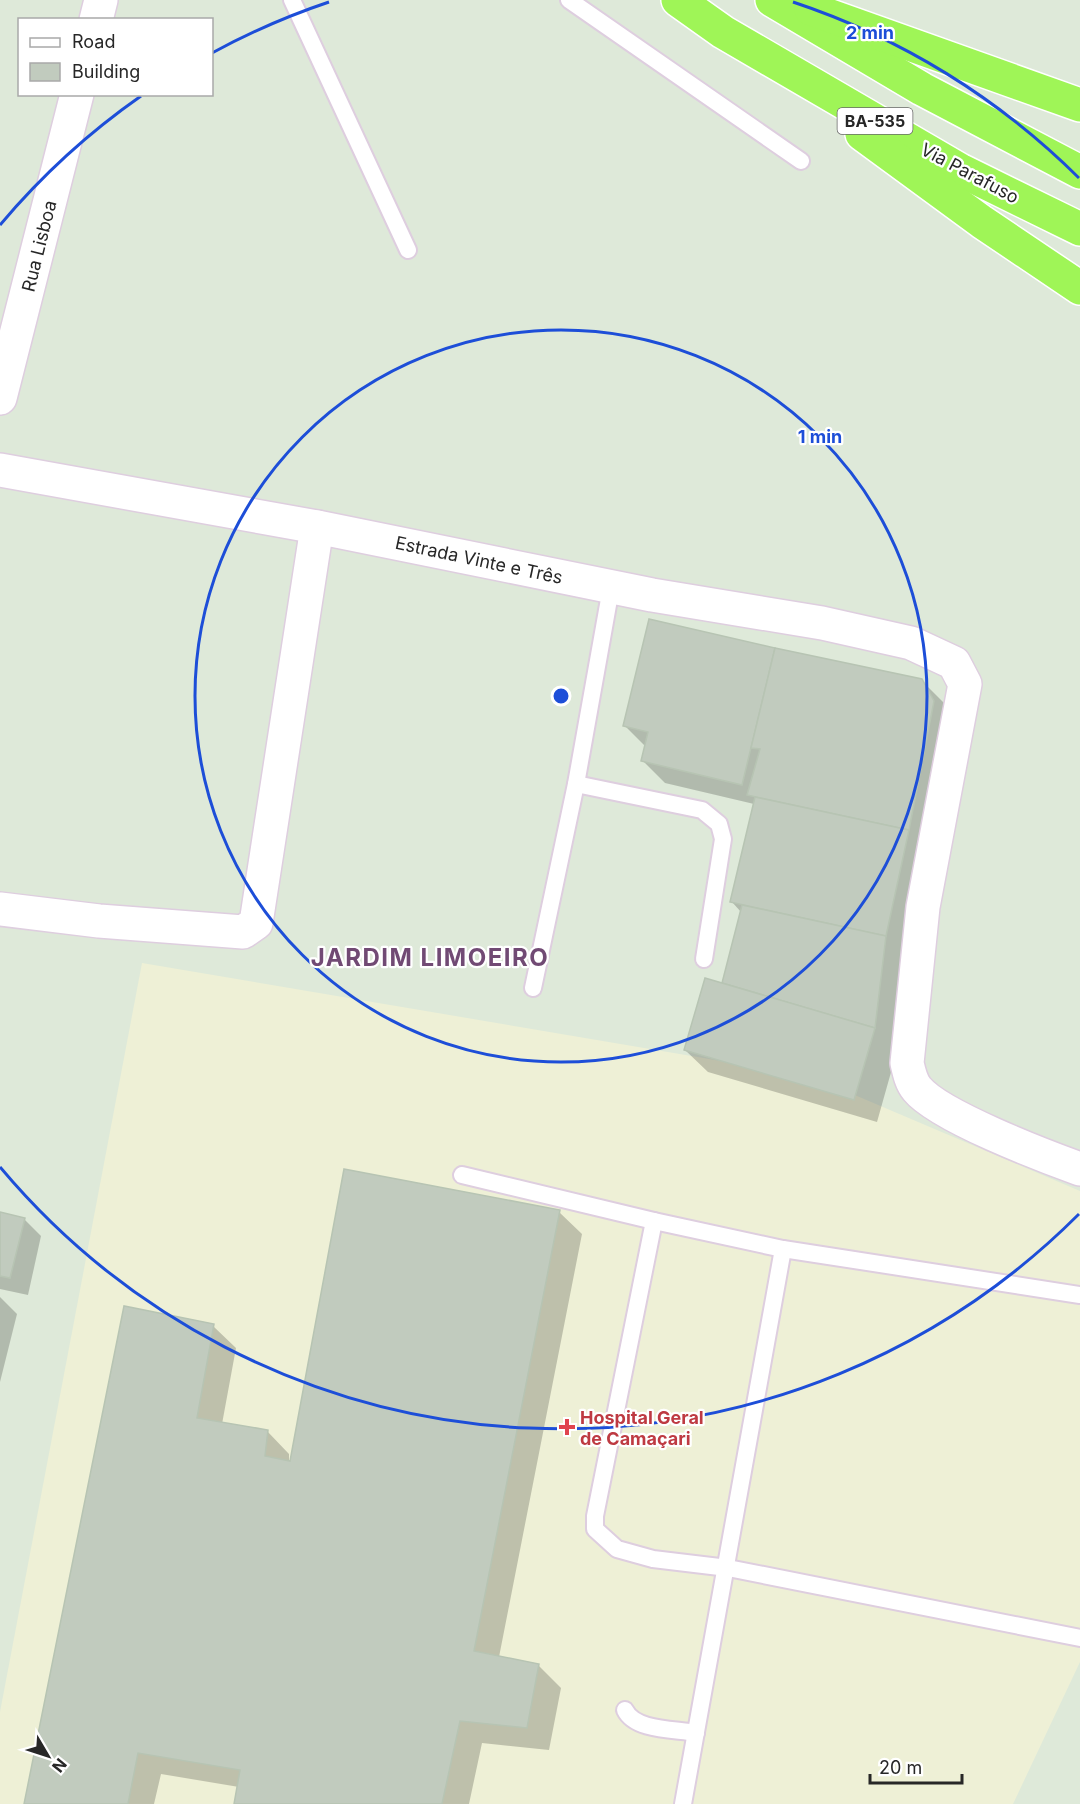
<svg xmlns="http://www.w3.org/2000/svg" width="1080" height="1804" viewBox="0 0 1080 1804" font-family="Inter,sans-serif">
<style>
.medical{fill:#eef0d6}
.shadow{fill:#0003}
.building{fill:#c1cbbe;stroke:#b7c4b3;stroke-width:1.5}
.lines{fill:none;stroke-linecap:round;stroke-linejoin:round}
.lane-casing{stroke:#decedf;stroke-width:20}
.street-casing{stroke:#decedf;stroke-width:36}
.highway-casing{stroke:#fff;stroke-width:36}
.lane{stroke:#fff;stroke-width:16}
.street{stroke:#fff;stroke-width:33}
.highway{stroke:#9ff557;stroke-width:33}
.ring{fill:none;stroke:#1d4ed8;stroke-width:3}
.health-dot{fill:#e0444e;stroke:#fff;stroke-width:2}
.labels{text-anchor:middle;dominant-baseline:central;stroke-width:4.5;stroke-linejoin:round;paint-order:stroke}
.shield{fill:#fff;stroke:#686868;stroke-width:1.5}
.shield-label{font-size:16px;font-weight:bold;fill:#272727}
.street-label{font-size:18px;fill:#272727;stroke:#fff}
.health-label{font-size:18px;font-weight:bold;fill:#be3a42;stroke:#fff;text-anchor:start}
.district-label{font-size:24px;font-weight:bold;letter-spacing:1.5px;fill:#714a74;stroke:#fff}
.centre{fill:#1d4ed8;stroke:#fff;stroke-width:3}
.ring-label{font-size:18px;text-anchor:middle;font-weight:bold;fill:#1d4ed8;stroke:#fff;stroke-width:4.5;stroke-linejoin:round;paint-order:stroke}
</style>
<rect width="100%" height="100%" fill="#dee9d9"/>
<path class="medical" d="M142,963L810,1076L1080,1191V1662L1013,1804H0V1712Z"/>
<g class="shadow">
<path d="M650,621L921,680L944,703L956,724L897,1051L877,1122L708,1072L685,1050L723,985L741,912L732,902L754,804L665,783L643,761L646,747L625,726Z"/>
<path d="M559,1212L582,1234L499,1657L538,1665L561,1688L549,1750L482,1743L469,1804H236L239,1787L161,1774L154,1804H26L213,1326L236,1348L222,1424L267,1431L289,1454V1466Z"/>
<path d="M0,1214L24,1219L41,1236L28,1295L0,1289Z"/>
<path d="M0,1297L17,1314L0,1382Z"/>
</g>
<g class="building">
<path d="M649,619L775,648L742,785L641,761L648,732L623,726Z"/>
<path d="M775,648L922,679L934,701L909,830L747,795L760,749L751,748Z"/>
<path d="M755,797L909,830L886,936L730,902Z"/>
<path d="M742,905L886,936L875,1028L722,983Z"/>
<path d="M705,978L875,1028L854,1100L684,1050Z"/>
<path d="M344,1169L560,1210L474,1651L539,1664L527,1728L460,1721L442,1804H234L240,1770L138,1753L128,1804H24L124,1306L214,1324L197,1418L268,1430L265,1456L290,1461Z"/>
<path d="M0,1212L25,1218L10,1278L0,1276Z"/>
</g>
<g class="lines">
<g class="lane-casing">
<g id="lane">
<path d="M292,0L408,250"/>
<path d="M569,0L801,161"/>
<path d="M576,784L702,810L719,824L723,839L704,959"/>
<path d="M533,988L576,784L611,588"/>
<path d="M462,1175L654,1221"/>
<path d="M1080,1295L783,1249L654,1221L595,1516V1529L617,1549L653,1559L728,1568L1080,1638"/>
<path d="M625,1710C635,1731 675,1729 696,1733"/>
<path d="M683,1804L783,1249"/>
</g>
</g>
<g class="street-casing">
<g id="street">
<path d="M96,20L101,0"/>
<path d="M0,398L77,94"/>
<path d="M0,470L317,527L652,595L822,623L911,643L954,663L965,684L923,907L907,1063C909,1072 911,1082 917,1089C939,1116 1044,1156 1080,1169"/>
<path d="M0,909L99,921L243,932L256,923L317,527"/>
</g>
</g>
<g class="highway-casing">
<g id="highway">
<path d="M678,0L723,32L960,170L1080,229"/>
<path d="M772,0L922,89L1080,172"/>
<path d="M811,9L1080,105"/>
<path d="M862,134L982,222L1080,288"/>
</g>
</g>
<use href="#lane" class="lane"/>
<use href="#street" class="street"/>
<use href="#highway" class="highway"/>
</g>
<g class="ring">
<circle cx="561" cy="696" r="366"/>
<path d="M1079 1214A732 732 0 0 1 0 1167M0 225A732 732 0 0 1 141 96M212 53A732 732 0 0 1 329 2M793 2A732 732 0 0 1 1079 178"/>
</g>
<path class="health-dot" d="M564 1418h6v6h6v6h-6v6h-6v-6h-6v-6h6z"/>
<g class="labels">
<rect class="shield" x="837.5" y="108" width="75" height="26" rx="4.5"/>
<g class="shield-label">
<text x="875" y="121">BA-535</text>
</g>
<g class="street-label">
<text transform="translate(970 173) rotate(28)">Via Parafuso</text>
<text transform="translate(39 246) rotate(-76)">Rua Lisboa</text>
<text transform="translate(479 560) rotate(12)">Estrada Vinte e Três</text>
</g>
<g class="health-label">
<text x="580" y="1417">Hospital Geral<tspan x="580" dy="21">de Camaçari</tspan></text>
</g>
<g class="district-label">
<text x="430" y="957">JARDIM LIMOEIRO</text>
</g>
</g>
<circle cx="561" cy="696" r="9" class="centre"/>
<g class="ring-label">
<text x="870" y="39">2 min</text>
<text x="820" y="443">1 min</text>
</g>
<rect x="18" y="18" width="195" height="78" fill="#ffffff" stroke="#a9a9a9" stroke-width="1.5"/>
<rect x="30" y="38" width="30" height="9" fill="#ffffff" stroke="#a9a9a9" stroke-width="1.5"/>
<text x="72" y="48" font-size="18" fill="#272727">Road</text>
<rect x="30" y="63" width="30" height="18" fill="#c1cbbe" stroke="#a9a9a9" stroke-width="1.5"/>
<text x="72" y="78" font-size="18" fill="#272727">Building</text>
<g transform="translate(48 1756) rotate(129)" stroke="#ffffff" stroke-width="4.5" paint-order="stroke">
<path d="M0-4.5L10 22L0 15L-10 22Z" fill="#272727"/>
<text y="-9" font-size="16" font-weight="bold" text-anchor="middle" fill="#272727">N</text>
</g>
<path d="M870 1774v9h92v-9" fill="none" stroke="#272727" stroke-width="3"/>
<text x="879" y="1774" font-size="18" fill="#272727" stroke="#ffffff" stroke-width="4.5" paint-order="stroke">20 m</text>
</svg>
